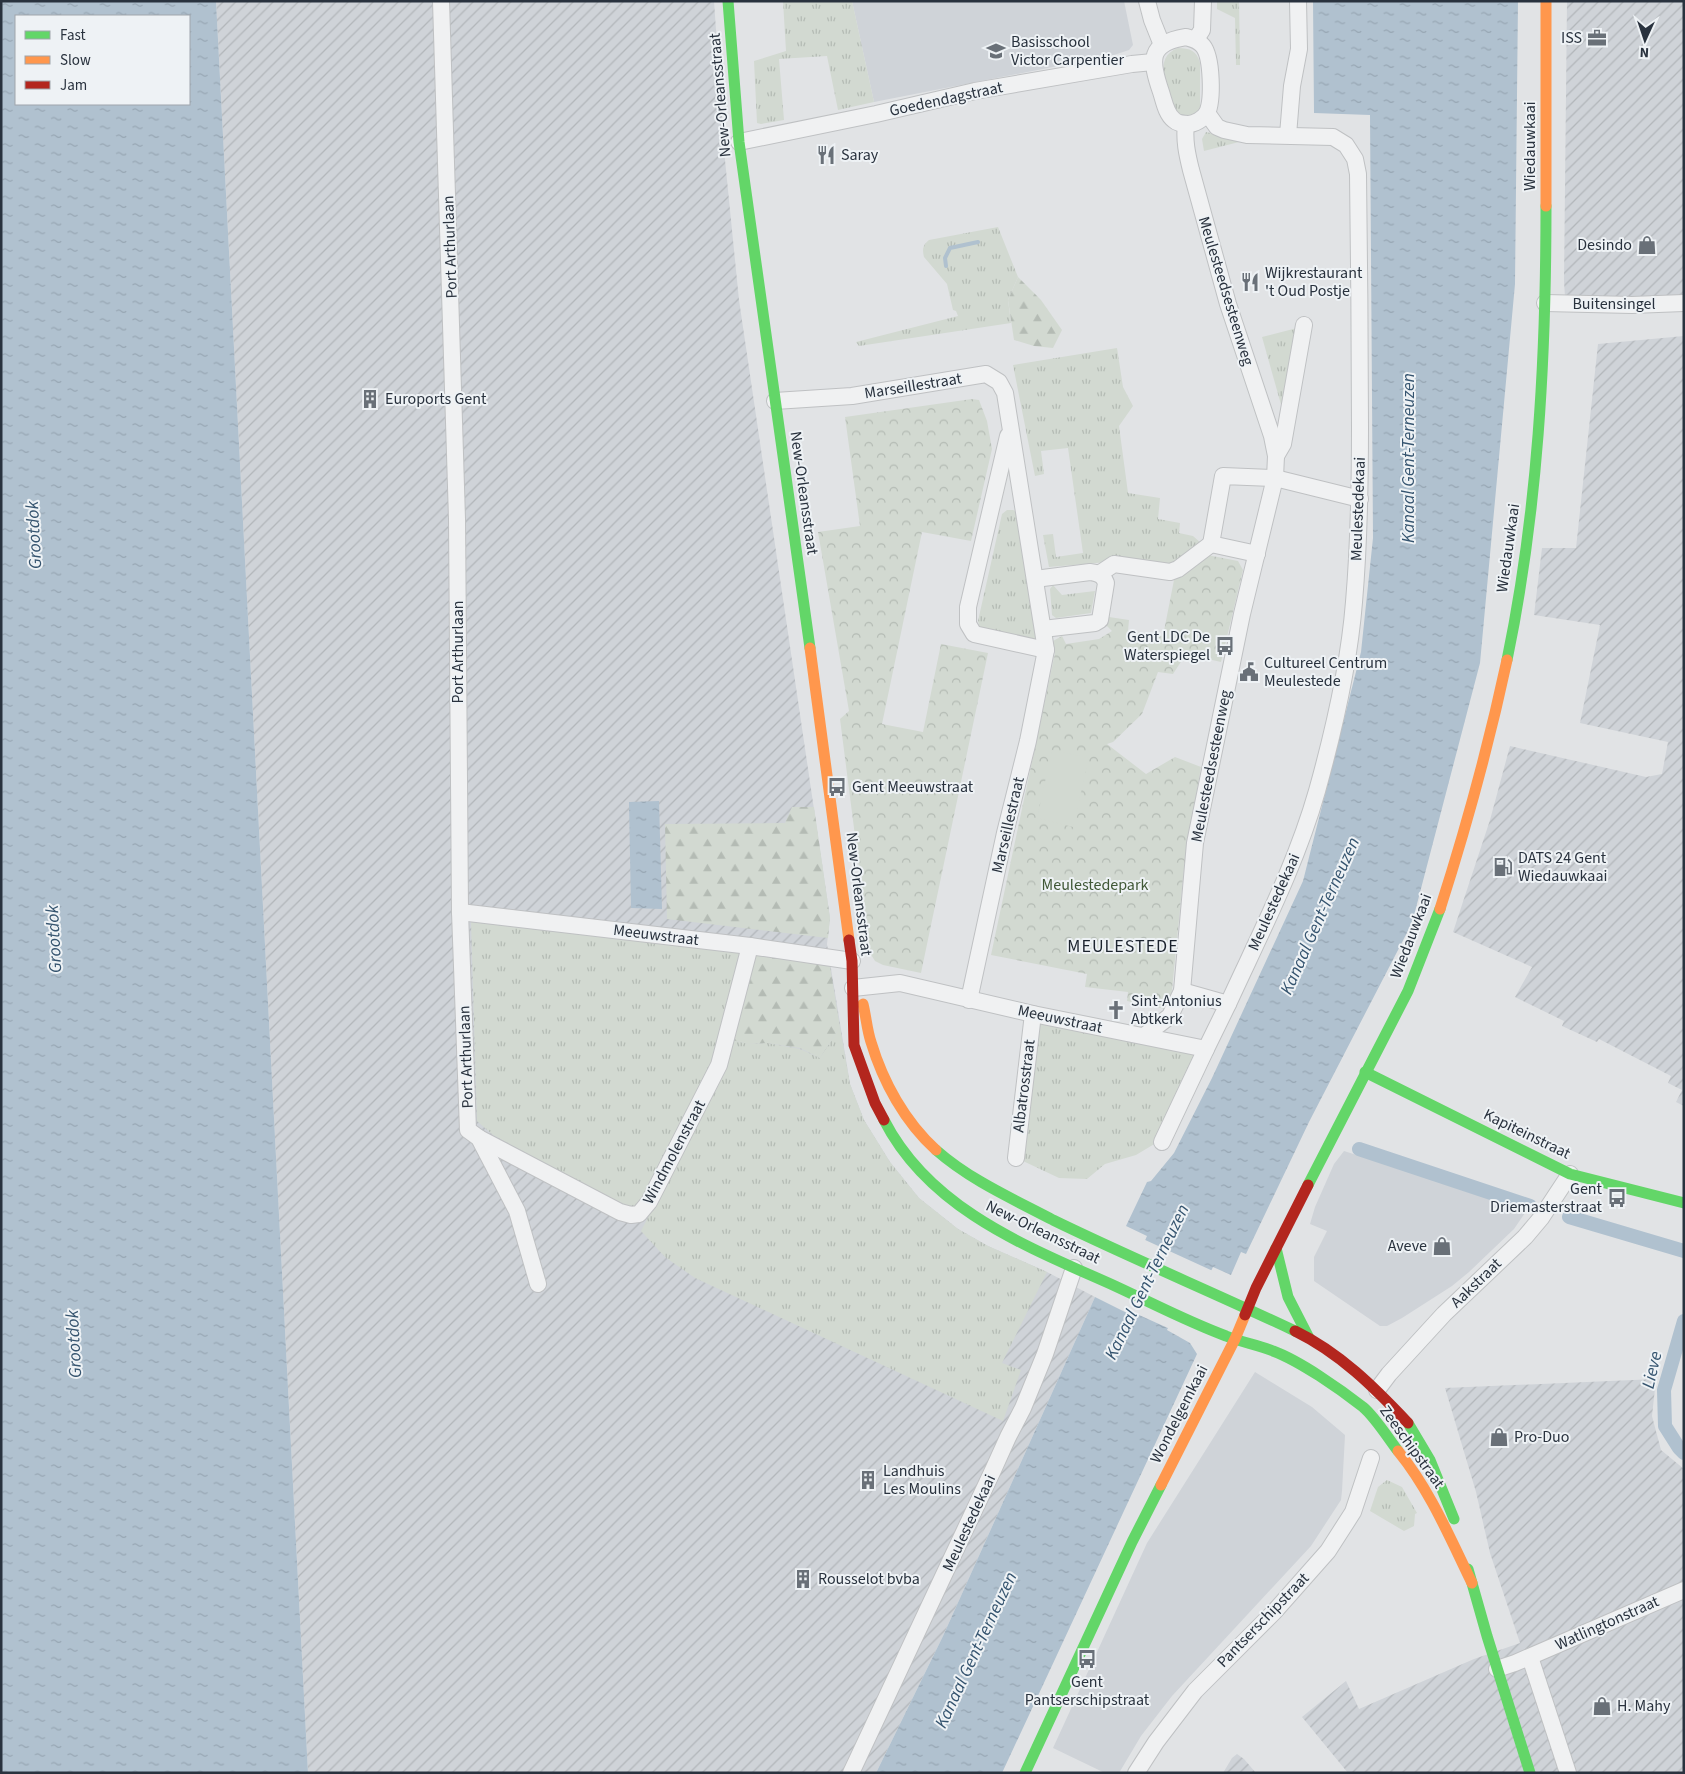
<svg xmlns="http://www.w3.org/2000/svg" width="1685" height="1774" viewBox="0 0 1685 1774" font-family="'Source Sans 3',sans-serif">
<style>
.built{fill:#cfd3d8}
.industrial{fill:url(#industrial-furrows)}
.grass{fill:url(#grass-tufts)}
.forest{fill:url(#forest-firs)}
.park{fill:url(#park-crowns)}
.pitch{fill:#d2d9d1}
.water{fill:url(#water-ripples);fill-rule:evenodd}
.pier{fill:#e1e3e5}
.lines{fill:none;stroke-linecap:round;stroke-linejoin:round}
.stream{stroke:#b0c1cf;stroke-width:4}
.canal{stroke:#b0c1cf;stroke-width:14}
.street-casing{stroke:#bfc1c3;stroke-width:18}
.street{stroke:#f0f1f2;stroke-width:16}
.fast{stroke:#63d668;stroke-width:11}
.slow{stroke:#ff974d;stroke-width:11}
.jam{stroke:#b3261e;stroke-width:11}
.labels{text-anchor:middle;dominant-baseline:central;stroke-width:4;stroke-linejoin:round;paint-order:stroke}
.poi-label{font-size:16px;fill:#29323e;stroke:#eef2f5;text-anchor:start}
.street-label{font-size:16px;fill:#29323e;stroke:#eef2f5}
.park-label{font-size:16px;fill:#405837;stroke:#eef2f5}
.water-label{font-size:18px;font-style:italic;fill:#35546f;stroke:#eef2f5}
.neighbourhood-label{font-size:18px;letter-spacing:1px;fill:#1b232e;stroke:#eef2f5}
</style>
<defs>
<pattern id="industrial-furrows" width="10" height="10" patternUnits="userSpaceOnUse" patternTransform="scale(1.25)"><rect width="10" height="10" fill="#cfd3d8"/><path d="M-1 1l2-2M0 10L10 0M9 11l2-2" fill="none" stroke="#b2b6ba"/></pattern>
<pattern id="grass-tufts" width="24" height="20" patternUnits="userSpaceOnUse" patternTransform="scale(1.25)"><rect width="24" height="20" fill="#d2d9d1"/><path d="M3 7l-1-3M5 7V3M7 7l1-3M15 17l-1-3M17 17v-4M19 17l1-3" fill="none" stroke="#b4bbb4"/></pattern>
<pattern id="forest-firs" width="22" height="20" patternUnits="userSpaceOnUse" patternTransform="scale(1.25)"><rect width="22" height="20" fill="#d2d9d1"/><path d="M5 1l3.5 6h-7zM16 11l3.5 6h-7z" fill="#b4bbb4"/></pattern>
<pattern id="park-crowns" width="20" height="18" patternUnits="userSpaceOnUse" patternTransform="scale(1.25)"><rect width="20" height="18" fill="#d2d9d1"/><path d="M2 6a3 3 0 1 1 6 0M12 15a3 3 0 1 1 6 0" fill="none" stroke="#b4bbb4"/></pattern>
<pattern id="water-ripples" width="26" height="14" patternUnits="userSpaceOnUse" patternTransform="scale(1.25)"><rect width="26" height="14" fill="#b0c1cf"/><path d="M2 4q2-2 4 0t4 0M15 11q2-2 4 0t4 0" fill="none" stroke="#97a6b3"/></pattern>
</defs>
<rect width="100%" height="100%" fill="#e1e3e5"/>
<g class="built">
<path d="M852,1H1124L1133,45L1129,50L1114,55L874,102Z"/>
<path d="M1344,1151L1527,1210L1514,1229L1469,1272L1452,1286L1402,1318L1387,1326H1380L1314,1281V1257L1327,1231L1310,1224L1315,1207L1334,1164Z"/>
<path d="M1255,1372L1312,1407L1345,1435L1342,1491L1341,1500L1311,1546L1172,1696L1141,1736L1119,1773H1105L1053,1748L1147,1543Z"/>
</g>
<g class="industrial">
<path d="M216,1H714L725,160L739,300L830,918L827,944L850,1084L864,1120L890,1162L919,1198L958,1229L988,1246L1047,1272L1095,1297L943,1636L876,1773H308Z"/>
<path d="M1567,1H1684V297H1565L1564,281Z"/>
<path d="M1684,336V1106L1676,1102L1682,1090L1668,1083L1671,1076L1599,1039L1597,1042L1562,1026L1564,1021L1515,997L1532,967L1453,932L1490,820L1510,746L1646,777L1662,774L1668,742L1580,723L1600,625L1534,615L1542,548H1576L1598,344Z"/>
<path d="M1656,1379L1652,1416L1661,1450L1684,1469V1773H1348L1302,1717L1346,1681L1359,1709L1474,1659L1520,1643L1490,1553L1476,1492L1445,1388Z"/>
<path d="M1237,1754L1244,1759L1256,1773H1223L1232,1758Z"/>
</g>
<g class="grass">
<path d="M783,1H852L874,102L838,110L827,56L779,59L784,120L761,124L757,123L754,61L786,51Z"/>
<path d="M1217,1H1239L1240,65H1236L1235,18L1217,9Z"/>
<path d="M1178,48C1190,48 1197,51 1200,63V107C1194,119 1183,119 1175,109C1169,88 1151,58 1178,48Z"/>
<path d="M1206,132L1232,138L1239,142L1204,151L1202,139Z"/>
<path d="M998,227L1018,277L1008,300L1011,323L859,346L856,342L958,316L956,311L953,310L947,284L924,257C922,249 923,245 929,240Z"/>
<path d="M1297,328L1282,408L1262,337Z"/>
<path d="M1117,348L1123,387L1133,406L1119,426L1128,493L1160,498L1158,519L1180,523L1179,533L1193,536L1201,543L1169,569L1120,561L1049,567L1043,535L1053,534L1056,557L1083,553L1068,448L1041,451L1044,474L1035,476L1013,365Z"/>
<path d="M1007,510H1013L1020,513L1037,638L1027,642L981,631L978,621L1002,514Z"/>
<path d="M1053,585L1062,595L1095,591L1091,613L1056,618L1052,615L1050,589Z"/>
<path d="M471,922L739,953L711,1068L639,1205L626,1207L615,1202L493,1135L477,1121Z"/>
<path d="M1039,1020L1195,1054L1161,1140L1136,1155L1105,1164L1087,1179L1059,1178L1023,1161Z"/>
<path d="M840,1027L850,1084L864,1120L890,1162L919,1198L958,1229L988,1246L1047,1272L1002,1363L1021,1370L1003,1421L695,1278L665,1257L641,1231L724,1067L732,1040L748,1044L767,1043L800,1049L820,1058Z"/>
<path d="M1387,1480L1402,1487L1417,1513L1415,1514L1414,1526L1404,1531L1370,1511L1378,1487Z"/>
</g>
<g class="forest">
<path d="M1018,277L1041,300L1062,330L1053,348L1034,346L1014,340L1008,300Z"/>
<path d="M792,807H814L830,918L828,938L667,919L665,824L785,823Z"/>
<path d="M754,955L830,966L840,1027L820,1058L800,1048L767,1043L748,1044L732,1040Z"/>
</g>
<g class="park">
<path d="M972,399L979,400L987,421L992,449L971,541L922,532L882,724L923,732L941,644L988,653L921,973L883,965L875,961L870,953L840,719L849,711L818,532L860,526L845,417Z"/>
<path d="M1207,555L1238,561L1243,570L1221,662L1186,654L1173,674L1158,672L1142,714L1113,742L1107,744L1146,774L1175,757L1201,767L1184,869L1170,1010L1127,1001L1128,992L1085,987L1087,974L991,955L1055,653L1053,641L1062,636L1066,644L1099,639L1112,631L1105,624L1109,617L1129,620L1128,631L1163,636L1174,580Z"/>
</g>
<path class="pitch" d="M1052,750L1089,758L1073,827L1037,818Z"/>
<g class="water">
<path d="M1,1H216L308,1773H1ZM16,16H189V104H16Z"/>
<path d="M1313,1H1518L1515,284L1480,663L1412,923L1309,1122L1246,1254L1241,1252L1231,1275L1213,1267L1209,1275L1196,1269L1167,1330L1190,1343L1197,1354L1002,1773H876L943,1636L1095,1297L1129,1314L1158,1252L1143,1245L1147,1236L1126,1226L1147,1182L1151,1181L1174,1153L1212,1078L1303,881L1361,652L1373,538L1370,115L1314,113Z"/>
<path d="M659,801L662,909L631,908L629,802Z"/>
</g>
<path class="pier" d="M1143,1239L1213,1271L1209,1277L1198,1272L1170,1329L1128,1310L1155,1253L1142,1246Z"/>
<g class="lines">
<path class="stream" d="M946,266L945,258L950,248L978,242"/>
<g class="canal">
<path d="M1359,1149L1530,1206"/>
<path d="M1569,1217L1684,1251"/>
<path d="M1684,1321L1664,1390L1665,1426L1679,1448L1684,1453"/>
</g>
<g class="street-casing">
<g id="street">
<path d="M441,1L457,519L460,912L468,1130L479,1138L517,1211L538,1284"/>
<path d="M1147,1L1152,20L1162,45"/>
<path d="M1186,37C1193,39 1198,40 1203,46C1212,57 1213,100 1207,113C1203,119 1195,124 1188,124C1184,124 1177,123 1174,120C1166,114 1164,101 1161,92C1150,60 1148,43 1186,37Z"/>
<path d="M1196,39L1202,30L1203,1"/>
<path d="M1207,113L1217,127L1224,130L1247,135L1333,137L1346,145L1355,159L1358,174C1359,258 1360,343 1360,427C1360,485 1359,544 1354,602C1349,666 1334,730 1317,791C1296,865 1260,934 1228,1004"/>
<path d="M1288,135L1292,86L1299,49L1298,1"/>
<path d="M739,142L876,114L975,91L1132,64L1153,62"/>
<path d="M1545,303L1632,305L1684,303"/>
<path d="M775,401L852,396L986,374L999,382L1005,393L1046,650L1028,741L1005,833L969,1000"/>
<path d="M1008,436L968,607V624L974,634L1046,650"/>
<path d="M1276,456L1283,444L1304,325"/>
<path d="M1257,554L1211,544L1223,476L1275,478L1360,499"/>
<path d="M1099,574L1114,564L1170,572L1178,569L1211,544"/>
<path d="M1035,579L1090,572C1099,573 1103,575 1106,583L1100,620L1095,623L1043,629"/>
<path d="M460,912L750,946L852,961"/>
<path d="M853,988L900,983L1033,1014L1206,1049L1228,1004L1182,991"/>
<path d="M1144,1036L1170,1016L1182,991L1195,843L1242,614L1275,478L1276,456L1272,436L1228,304L1191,170C1187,154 1184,140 1186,124"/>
<path d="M479,1138L620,1212L631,1215L639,1214L649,1202L719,1065L750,946"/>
<path d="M1162,1142L1206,1049"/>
<path d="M1016,1158L1033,1014"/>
<path d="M1377,1390L1389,1374L1444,1314L1525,1237L1541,1218L1570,1174"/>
<path d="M1530,1657L1568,1773"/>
<path d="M1497,1669L1515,1663L1684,1590"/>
<path d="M851,1773L994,1468L1008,1437L1023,1408L1045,1354L1074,1268"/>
<path d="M1136,1773L1156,1742L1195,1691L1274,1612L1328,1551L1353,1512L1371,1458"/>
</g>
</g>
<use href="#street" class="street"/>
<g class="fast">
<path d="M728,1L739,142L810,648"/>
<path d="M1507,660C1538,511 1546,358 1546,206"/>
<path d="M1365,1072L1570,1174L1684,1203"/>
<path d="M884,1120C930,1210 1028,1247 1115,1286C1152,1303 1188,1322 1226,1336C1241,1342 1258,1345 1273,1351C1300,1361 1340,1389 1363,1407C1375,1417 1388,1438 1398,1451"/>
<path d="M936,1150C970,1180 1013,1199 1053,1220C1133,1259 1215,1293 1295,1331"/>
<path d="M1308,1185L1408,991L1440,909"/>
<path d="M1276,1248L1288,1297L1309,1338"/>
<path d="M1408,1423L1430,1460L1454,1519"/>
<path d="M1468,1569L1487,1636L1530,1773"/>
<path d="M1025,1773L1132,1542L1161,1485"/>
</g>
<g class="slow">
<path d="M1546,1V206"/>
<path d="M810,648L849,940"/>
<path d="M1440,909C1466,828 1489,744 1507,660"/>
<path d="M863,1004C866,1016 867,1030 871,1042C883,1082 905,1122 936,1150"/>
<path d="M1398,1451C1430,1490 1450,1538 1472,1583"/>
<path d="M1161,1485L1235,1339L1245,1315"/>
</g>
<g class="jam">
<path d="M849,940L852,961L854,1045L875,1103L884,1120"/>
<path d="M1245,1315L1256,1288L1308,1185"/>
<path d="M1295,1331C1340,1353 1374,1387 1408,1423"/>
</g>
</g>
<defs>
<g id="office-bare" transform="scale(1.5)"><path d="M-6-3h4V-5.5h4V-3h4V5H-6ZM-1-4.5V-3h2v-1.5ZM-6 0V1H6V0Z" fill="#697078" stroke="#eef2f5" stroke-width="2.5" paint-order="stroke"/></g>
<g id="school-bare" transform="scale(1.5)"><path d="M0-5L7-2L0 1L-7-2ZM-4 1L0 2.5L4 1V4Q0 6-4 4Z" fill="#697078" stroke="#eef2f5" stroke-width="2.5" paint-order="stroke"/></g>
<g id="restaurant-bare" transform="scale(1.5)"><path d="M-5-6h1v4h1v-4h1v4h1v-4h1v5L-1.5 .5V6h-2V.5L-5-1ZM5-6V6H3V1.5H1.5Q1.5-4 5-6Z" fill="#697078" stroke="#eef2f5" stroke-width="2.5" paint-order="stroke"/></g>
<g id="shop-bare" transform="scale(1.5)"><path d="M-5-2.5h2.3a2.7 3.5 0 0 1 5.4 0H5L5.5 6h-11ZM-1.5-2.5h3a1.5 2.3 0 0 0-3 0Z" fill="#697078" stroke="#eef2f5" stroke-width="2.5" paint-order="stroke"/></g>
<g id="building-bare" transform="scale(1.5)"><path d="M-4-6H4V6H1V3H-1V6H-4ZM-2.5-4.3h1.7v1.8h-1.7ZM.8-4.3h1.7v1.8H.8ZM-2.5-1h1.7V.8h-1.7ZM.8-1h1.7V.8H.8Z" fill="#697078" stroke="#eef2f5" stroke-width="2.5" paint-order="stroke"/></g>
<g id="bus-bare" transform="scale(1.5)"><path d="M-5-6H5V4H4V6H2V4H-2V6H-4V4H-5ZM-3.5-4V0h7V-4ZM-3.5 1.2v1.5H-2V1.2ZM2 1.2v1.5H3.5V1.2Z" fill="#697078" stroke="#eef2f5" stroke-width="2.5" paint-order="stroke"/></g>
<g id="civic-bare" transform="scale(1.5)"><path d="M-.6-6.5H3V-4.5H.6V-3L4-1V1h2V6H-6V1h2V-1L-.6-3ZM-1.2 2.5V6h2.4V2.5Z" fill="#697078" stroke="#eef2f5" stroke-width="2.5" paint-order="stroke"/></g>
<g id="fuel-bare" transform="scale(1.5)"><path d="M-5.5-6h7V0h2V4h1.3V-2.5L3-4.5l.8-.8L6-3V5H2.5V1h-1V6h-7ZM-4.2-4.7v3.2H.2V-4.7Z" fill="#697078" stroke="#eef2f5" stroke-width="2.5" paint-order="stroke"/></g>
<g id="church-bare" transform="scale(1.5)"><path d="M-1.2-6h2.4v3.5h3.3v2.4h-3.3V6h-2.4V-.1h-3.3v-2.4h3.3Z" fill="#697078" stroke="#eef2f5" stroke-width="2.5" paint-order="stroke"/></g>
</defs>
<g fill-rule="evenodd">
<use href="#office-bare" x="1597" y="38"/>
<use href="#school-bare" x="996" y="51"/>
<use href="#restaurant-bare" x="826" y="155"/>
<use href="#shop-bare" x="1647" y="245"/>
<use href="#restaurant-bare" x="1250" y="282"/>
<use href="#building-bare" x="370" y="399"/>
<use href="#bus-bare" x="1225" y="646"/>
<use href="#civic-bare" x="1249" y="672"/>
<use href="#bus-bare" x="837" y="787"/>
<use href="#fuel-bare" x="1503" y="867"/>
<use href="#church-bare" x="1116" y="1010"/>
<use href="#bus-bare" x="1617" y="1198"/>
<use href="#shop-bare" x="1442" y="1246"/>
<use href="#shop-bare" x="1499" y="1437"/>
<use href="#building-bare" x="868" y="1480"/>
<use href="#building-bare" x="803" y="1579"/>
<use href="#bus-bare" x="1087" y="1659"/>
<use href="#shop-bare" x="1602" y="1706"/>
</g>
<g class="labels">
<g class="poi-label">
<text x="1582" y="38" text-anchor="end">ISS</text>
<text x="1011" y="42">Basisschool<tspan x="1011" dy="18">Victor Carpentier</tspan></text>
<text x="841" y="155">Saray</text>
<text x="1632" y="245" text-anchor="end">Desindo</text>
<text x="1265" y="273">Wijkrestaurant<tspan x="1265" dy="18">'t Oud Postje</tspan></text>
<text x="385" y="399">Euroports Gent</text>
<text x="1210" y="637" text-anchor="end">Gent LDC De<tspan x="1210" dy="18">Waterspiegel</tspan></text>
<text x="1264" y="663">Cultureel Centrum<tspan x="1264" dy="18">Meulestede</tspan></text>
<text x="852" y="787">Gent Meeuwstraat</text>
<text x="1518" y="858">DATS 24 Gent<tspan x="1518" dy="18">Wiedauwkaai</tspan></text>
<text x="1131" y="1001">Sint-Antonius<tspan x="1131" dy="18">Abtkerk</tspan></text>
<text x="1602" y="1189" text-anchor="end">Gent<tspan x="1602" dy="18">Driemasterstraat</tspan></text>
<text x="1427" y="1246" text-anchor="end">Aveve</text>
<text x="1514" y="1437">Pro-Duo</text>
<text x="883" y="1471">Landhuis<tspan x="883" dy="18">Les Moulins</tspan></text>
<text x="818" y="1579">Rousselot bvba</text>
<text x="1087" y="1682" text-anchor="middle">Gent<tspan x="1087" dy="18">Pantserschipstraat</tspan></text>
<text x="1617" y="1706">H. Mahy</text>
</g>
<g class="street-label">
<text transform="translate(720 95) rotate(-95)">New-Orleansstraat</text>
<text transform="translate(946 99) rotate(-12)">Goedendagstraat</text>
<text transform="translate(1530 146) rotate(-90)">Wiedauwkaai</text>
<text transform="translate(450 247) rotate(-92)">Port Arthurlaan</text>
<text transform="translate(1226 291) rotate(73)">Meulesteedsesteenweg</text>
<text x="1614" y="304">Buitensingel</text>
<text transform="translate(913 386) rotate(-9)">Marseillestraat</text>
<text transform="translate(804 493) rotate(82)">New-Orleansstraat</text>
<text transform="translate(1358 509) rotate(-88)">Meulestedekaai</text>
<text transform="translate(1508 548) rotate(-82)">Wiedauwkaai</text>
<text transform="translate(458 652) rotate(-90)">Port Arthurlaan</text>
<text transform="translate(1211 766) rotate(-79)">Meulesteedsesteenweg</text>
<text transform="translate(1008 825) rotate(-77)">Marseillestraat</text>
<text transform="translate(859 894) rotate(83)">New-Orleansstraat</text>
<text transform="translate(1274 902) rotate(-66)">Meulestedekaai</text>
<text transform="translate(656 935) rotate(7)">Meeuwstraat</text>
<text transform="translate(1411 936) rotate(-69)">Wiedauwkaai</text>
<text transform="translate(1060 1019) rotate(12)">Meeuwstraat</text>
<text transform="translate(466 1057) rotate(-92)">Port Arthurlaan</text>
<text transform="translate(1024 1086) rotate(-83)">Albatrosstraat</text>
<text transform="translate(1527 1134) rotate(26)">Kapiteinstraat</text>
<text transform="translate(674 1152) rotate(-62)">Windmolenstraat</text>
<text transform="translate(1043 1232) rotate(26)">New-Orleansstraat</text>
<text transform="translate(1476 1283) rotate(-44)">Aakstraat</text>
<text transform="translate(1179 1414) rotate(-63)">Wondelgemkaai</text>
<text transform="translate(1412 1447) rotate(54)">Zeeschipstraat</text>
<text transform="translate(969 1523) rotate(-65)">Meulestedekaai</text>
<text transform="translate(1263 1620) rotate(-46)">Pantserschipstraat</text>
<text transform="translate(1607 1623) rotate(-24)">Watlingtonstraat</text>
</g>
<g class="park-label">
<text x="1095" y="885">Meulestedepark</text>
</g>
<g class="water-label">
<text transform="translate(1408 458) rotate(-90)">Kanaal Gent-Terneuzen</text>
<text transform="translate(34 535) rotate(-93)">Grootdok</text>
<text transform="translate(1320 916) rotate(-66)">Kanaal Gent-Terneuzen</text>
<text transform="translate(54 939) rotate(-93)">Grootdok</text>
<text transform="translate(1147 1282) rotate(-64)">Kanaal Gent-Terneuzen</text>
<text transform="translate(74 1344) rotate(-93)">Grootdok</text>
<text transform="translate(1652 1370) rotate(-77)">Lieve</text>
<text transform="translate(976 1650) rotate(-65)">Kanaal Gent-Terneuzen</text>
</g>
<g class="neighbourhood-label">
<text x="1123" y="946">MEULESTEDE</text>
</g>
</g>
<rect width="1685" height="1774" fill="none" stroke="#29323e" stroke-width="5"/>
<rect x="15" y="15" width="175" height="90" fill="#eef2f5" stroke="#9fa5ac"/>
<rect x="25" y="31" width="25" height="8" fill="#63d668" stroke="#9fa5ac"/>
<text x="60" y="40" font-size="15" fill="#29323e">Fast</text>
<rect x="25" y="56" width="25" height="8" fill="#ff974d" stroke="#9fa5ac"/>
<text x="60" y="65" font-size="15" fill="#29323e">Slow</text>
<rect x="25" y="81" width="25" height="8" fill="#b3261e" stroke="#9fa5ac"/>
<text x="60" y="90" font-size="15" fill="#29323e">Jam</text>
<g transform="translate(1645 40) rotate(183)" stroke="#eef2f5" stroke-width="4" paint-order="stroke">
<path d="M0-4L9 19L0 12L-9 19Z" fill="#29323e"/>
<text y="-8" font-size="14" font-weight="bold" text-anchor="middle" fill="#29323e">N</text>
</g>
</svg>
